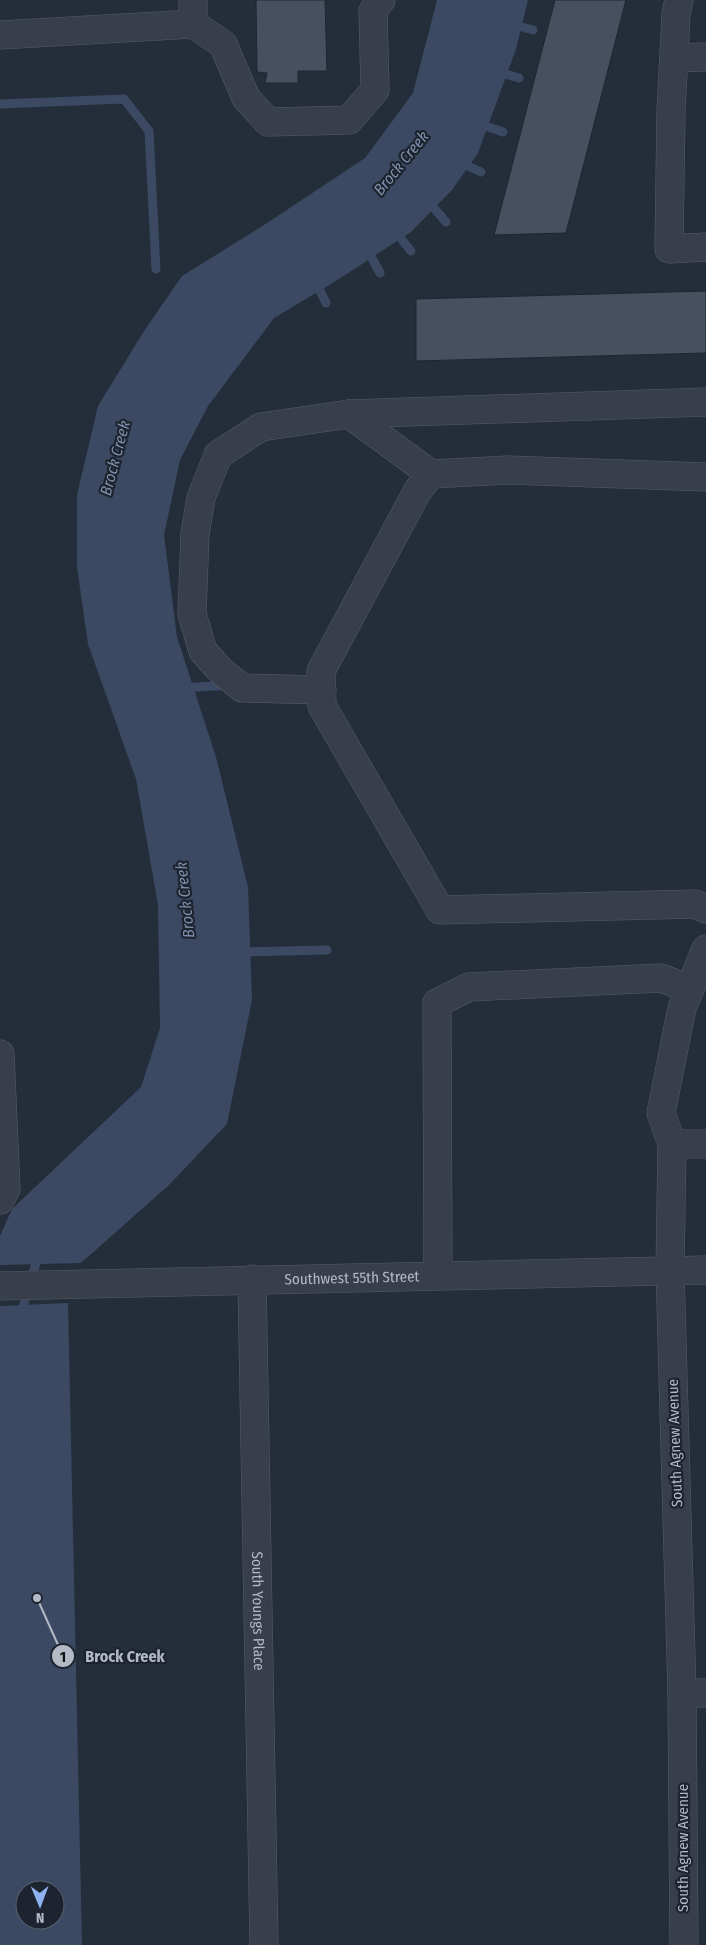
<svg xmlns="http://www.w3.org/2000/svg" width="706" height="1945" viewBox="0 0 706 1945" font-family="'Fira Sans Condensed',sans-serif">
<style>
.water{fill:#3b4a62;fill-rule:evenodd}
.lines{fill:none;stroke-linecap:round;stroke-linejoin:round}
.stream{stroke:#3b4a62;stroke-width:9}
.building{fill:#46505e;stroke:#1f2631}
.minor-casing{stroke:#565d68;stroke-width:29}
.minor{stroke:#383f4a;stroke-width:28}
.labels{text-anchor:middle;dominant-baseline:central;stroke-width:4.5;stroke-linejoin:round;paint-order:stroke}
.street-label{font-size:15px;fill:#b3bac6;stroke:#1d242f}
.water-label{font-size:16px;font-style:italic;fill:#7d8fab;stroke:#1d242f}
.leader{fill:none;stroke:#b3bac6;stroke-width:2}
.callout-dot{fill:#b3bac6;stroke:#1d242f;stroke-width:2}
.mark-label{font-size:15px;text-anchor:middle;font-weight:bold;fill:#111}
.callout-label{font-size:16px;text-anchor:middle;font-weight:bold;fill:#b3bac6;stroke:#1d242f;stroke-width:4.5;stroke-linejoin:round;paint-order:stroke}
</style>
<rect width="100%" height="100%" fill="#242d3a"/>
<g class="water">
<path d="M437,0H528L516,49L478,153L452,190L411,232L339,279L274,318L208,406L180,460L164,535L177,637L216,757L248,887L252,1000L227,1124L169,1185L81,1263L0,1265V1236L12,1209L141,1087L160,1028L158,905L136,779L88,644L77,567V495L98,406L144,331L182,276L261,227L365,158L413,93Z"/>
<path d="M68,1303L82,1945H0V1306ZM25,1890H55V1920H25Z"/>
</g>
<g class="lines">
<g class="stream">
<path d="M511,24L533,30"/>
<path d="M495,71L519,78"/>
<path d="M0,104L124,99L149,131L156,269"/>
<path d="M477,123L503,132"/>
<path d="M459,162L481,172"/>
<path d="M427,200L446,222"/>
<path d="M394,230L411,251"/>
<path d="M366,247L380,273"/>
<path d="M315,280L326,303"/>
<path d="M183,688L230,685"/>
<path d="M240,952L327,950"/>
<path d="M21,1314L39,1253"/>
</g>
</g>
<g class="building">
<path d="M256,0H325L327,71H298V83H265L267,73L257,72Z"/>
<path d="M555,0H626L566,233L494,235Z"/>
<path d="M706,291V353L416,361V299Z"/>
</g>
<g class="lines">
<g class="minor-casing">
<g id="minor">
<path d="M679,0L676,14L671,111L669,249L706,247"/>
<path d="M193,24L223,44L246,98L268,122L349,120L375,90L373,11L381,0"/>
<path d="M0,35L193,24V0"/>
<path d="M674,58L706,57"/>
<path d="M349,414L431,474"/>
<path d="M706,477L508,470L431,474L418,490L321,671L322,706L440,910L695,904L706,909"/>
<path d="M322,690L242,688L220,670L203,651L192,614L195,534L201,498L218,455L261,427L349,414L706,402"/>
<path d="M0,1054L6,1189L0,1200"/>
<path d="M672,1144H706"/>
<path d="M438,1275L437,1003L469,987L661,978L690,989"/>
<path id="s1" d="M252,1279L264,1945"/>
<path id="s2" d="M0,1286L706,1270"/>
<path d="M682,1693H706"/>
<path d="M684,1945L682,1693L670,1270L672,1144L661,1113L682,1008L706,949"/>
</g>
</g>
<use href="#minor" class="minor"/>
</g>
<g class="labels">
<g class="street-label">
<text stroke="none"><textPath href="#s2" startOffset="352">Southwest 55th Street</textPath></text>
<text transform="translate(675 1443) rotate(-92)">South Agnew Avenue</text>
<text stroke="none"><textPath href="#s1" startOffset="332">South Youngs Place</textPath></text>
<text transform="translate(683 1848) rotate(-90)">South Agnew Avenue</text>
</g>
<g class="water-label">
<text transform="translate(401 163) rotate(-51)">Brock Creek</text>
<text transform="translate(115 458) rotate(-75)">Brock Creek</text>
<text transform="translate(185 900) rotate(-96)">Brock Creek</text>
</g>
</g>
<path class="leader" d="M37 1598L63 1656"/>
<g class="callout-dot">
<circle cx="37" cy="1598" r="5"/>
<circle cx="63" cy="1656" r="12"/>
</g>
<g class="mark-label">
<text x="63" y="1662">1</text>
</g>
<g class="callout-label">
<text x="125" y="1662">Brock Creek</text>
</g>
<g transform="translate(40 1905) rotate(179)"><circle r="24" fill="#1d242f" stroke="#59606b"/>
<path d="M0-4L9 19L0 12L-9 19Z" fill="#8eb1f0"/>
<text y="-8" font-size="14" font-weight="bold" text-anchor="middle" fill="#b3bac6">N</text>
</g>
</svg>
